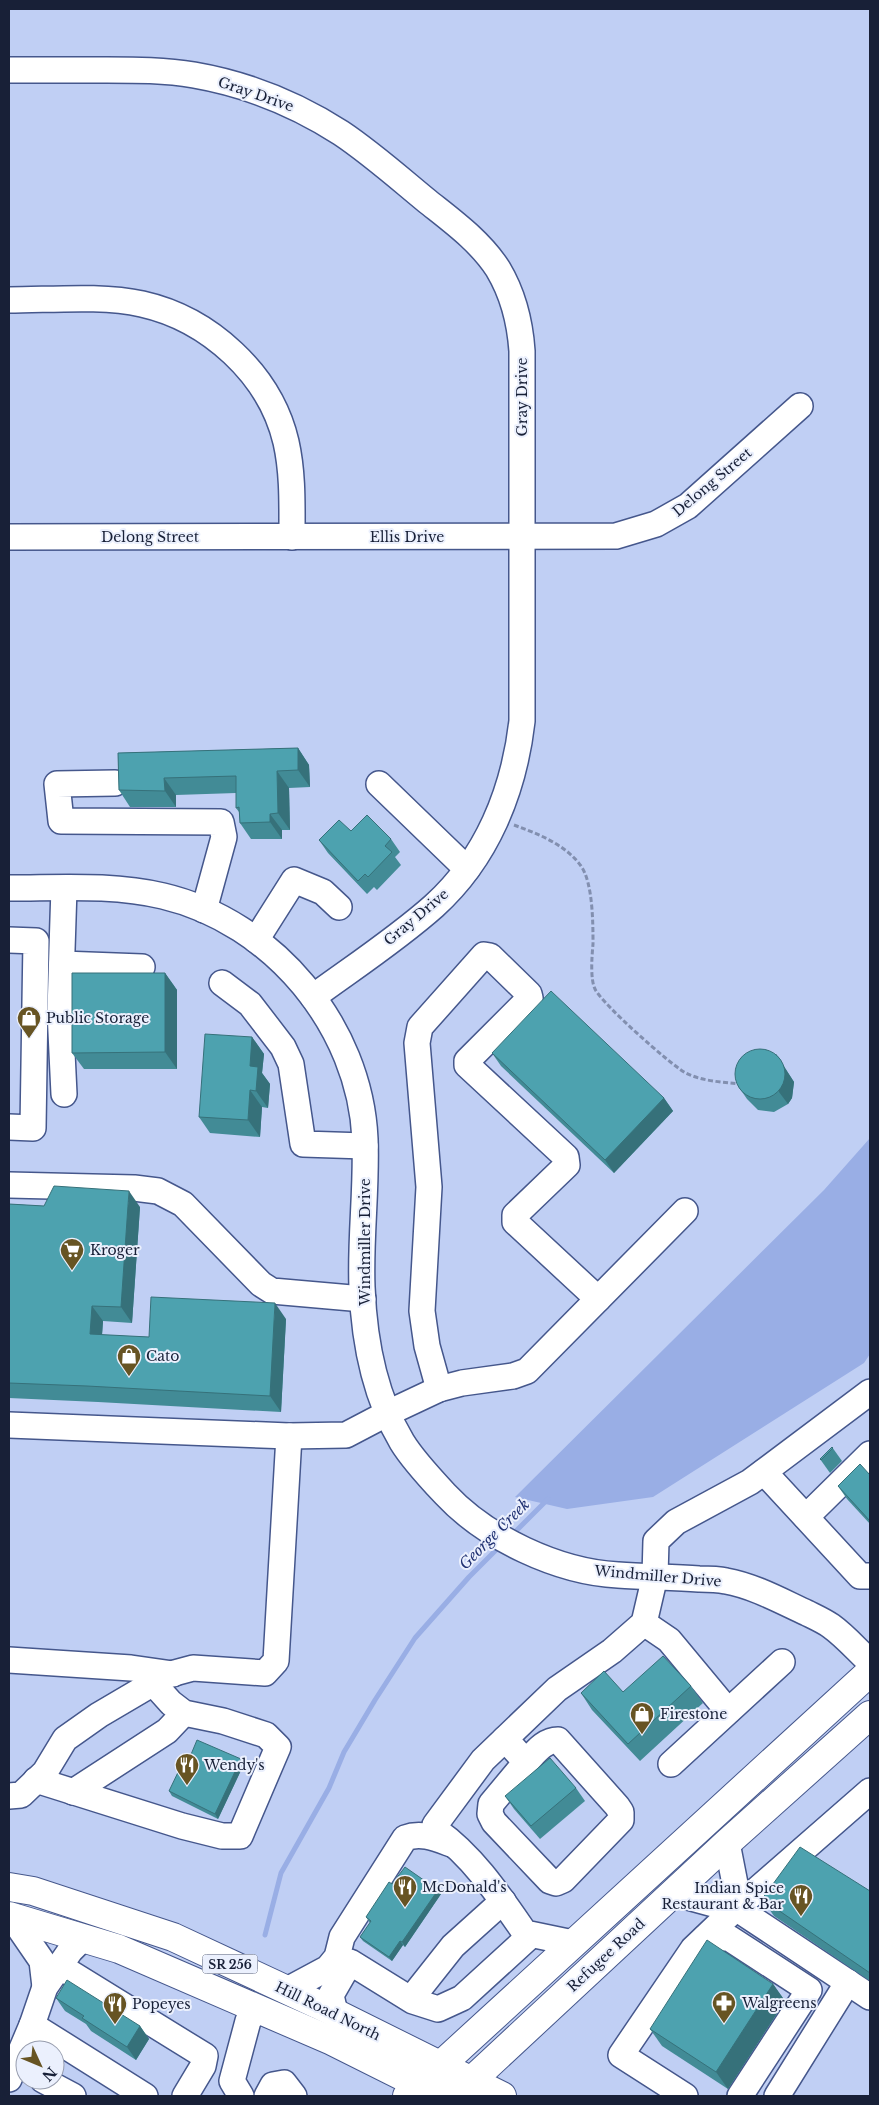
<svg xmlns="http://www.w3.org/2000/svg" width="879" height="2105" viewBox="0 0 879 2105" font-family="'Libre Baskerville',serif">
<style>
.water{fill:#99aee5}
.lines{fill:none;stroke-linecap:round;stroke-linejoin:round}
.stream{stroke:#99aee5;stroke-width:5}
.minor-casing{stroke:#45578c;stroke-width:28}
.major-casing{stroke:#45578c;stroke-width:30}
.highway-casing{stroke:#45578c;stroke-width:30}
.path{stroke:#828faf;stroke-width:3;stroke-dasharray:5 2.5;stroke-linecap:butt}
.minor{stroke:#fff;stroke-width:25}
.major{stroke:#fff;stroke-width:28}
.highway{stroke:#fff;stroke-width:28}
.wall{fill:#428b96}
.shaded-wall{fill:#36717a}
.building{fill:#4da2af;stroke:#36717a}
.labels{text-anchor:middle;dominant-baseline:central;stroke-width:4;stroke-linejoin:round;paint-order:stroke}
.shield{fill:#ebf0fd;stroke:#575e72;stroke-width:1}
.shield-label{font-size:12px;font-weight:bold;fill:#182037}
.street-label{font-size:14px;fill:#182037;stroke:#ebf0fd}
.poi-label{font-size:14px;fill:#182037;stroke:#ebf0fd;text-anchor:start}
.water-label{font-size:15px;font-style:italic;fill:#213273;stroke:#ebf0fd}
</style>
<rect width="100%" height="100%" fill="#c0cff4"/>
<path class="water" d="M870,1138V1354L864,1363L653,1497L567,1509L515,1497L824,1190Z"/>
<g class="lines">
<g class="stream">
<path d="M511,1536L548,1499"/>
<path d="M265,1935L281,1873L329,1788L344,1752L375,1700L415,1638L469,1577L501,1545"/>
</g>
<g class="minor-casing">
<g id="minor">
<path d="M9,70C42,70 74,70 107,70C136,70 165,70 194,75C246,84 296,104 341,133C371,153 399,178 427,201C452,221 480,241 498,269C513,294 520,322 522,351V721C514,791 487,858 434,906C397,939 354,967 313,997"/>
<path d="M9,300C50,300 102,295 142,304C209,319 270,374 286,442C293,473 292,505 292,537"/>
<path d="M9,537L616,536L656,524L688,506L800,406"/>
<path d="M115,783L57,784L61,821L221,822L224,837L204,910"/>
<path d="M379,784L467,869"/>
<path d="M9,888C60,888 113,884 163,896C273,922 360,1026 365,1139C367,1188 360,1238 362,1287C364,1340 374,1395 402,1442C413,1460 430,1478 445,1494C486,1538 558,1572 618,1575C645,1577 672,1577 699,1579C707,1579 717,1579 726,1581C754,1586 781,1601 807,1613C815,1617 824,1621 831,1626C845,1636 857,1650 870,1662"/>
<path d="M9,940L36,941L33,1128L9,1127"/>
<path d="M256,940L294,880L323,892L339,907"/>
<path d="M62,964L142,967"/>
<path d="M222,983L250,1004L283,1047L291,1064L303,1144L365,1146"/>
<path d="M64,1094L60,1011L64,888"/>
<path d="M9,1185L134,1188L158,1191L183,1204L261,1284L272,1291L363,1299"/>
<path d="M439,1389L427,1346L422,1311L429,1187L417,1043L420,1027L484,955L490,956L529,994L530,998L467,1061V1065L566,1157L567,1165L515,1215V1222L598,1299"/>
<path d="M9,1425L289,1436L346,1435L388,1413L439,1389L462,1383L513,1376L527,1371L685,1211"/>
<path d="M764,1472L860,1576H870"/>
<path d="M806,1517L870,1454"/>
<path d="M644,1623L669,1640L728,1711"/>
<path d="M9,1660L131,1668L173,1674"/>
<path d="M505,1739L526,1762L491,1804L490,1814L494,1822L550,1881L556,1883L563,1880L621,1820V1812L617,1806L558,1740C544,1740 535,1753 526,1762"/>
<path d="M671,1764L782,1662"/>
<path d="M36,1780L182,1826L222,1836H240L278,1747L266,1735L223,1721L184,1713L171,1703L153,1683"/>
<path d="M73,1792L167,1731L184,1713"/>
<path d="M9,1796L21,1795L45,1772L65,1739L99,1715L167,1675L193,1668L265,1673L276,1661L289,1436"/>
<path d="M727,1843L736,1889V1908"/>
<path d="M673,1893L717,1905L736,1908L870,1997"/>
<path d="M11,1916L42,1961L45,1987"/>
<path d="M705,1938H729L809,1990L740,2096"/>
<path d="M573,1943L525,1933C500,1897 473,1856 437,1831L435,1825L483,1760L557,1689L612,1651L644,1623L655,1576L656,1541L676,1522L750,1482L870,1392"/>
<path d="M59,1966L205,2056L203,2066L185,2096"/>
<path d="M287,1990L328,1968L337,1957L342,1937L405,1838C421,1832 435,1838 451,1844"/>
<path d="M411,1999L453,1946L503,1901"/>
<path d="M335,2013L331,1995L350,1962L413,2001L438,2009L462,1998L531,1935"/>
<path d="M32,2025L145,2096"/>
<path d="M9,2079L32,2025L45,1987L70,1951L83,1938"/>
<path d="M43,2080L73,2096"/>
<path d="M241,2096L232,2081L248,2021L256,2009"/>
<path d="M267,2096L273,2085L284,2083L294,2096"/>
<path d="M685,2096L621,2055L693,1949L736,1908L870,1791"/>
<path d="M777,2096L848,1982"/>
</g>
</g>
<g class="major-casing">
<g id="major">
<path d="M407,2096L870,1672"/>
<path d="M455,2096L727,1843L870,1715"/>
</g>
</g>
<g class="highway-casing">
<g id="highway">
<path d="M9,1887L33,1891L173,1937L319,2005L502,2096"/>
<path d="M9,1916L119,1949L332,2041L442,2096"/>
</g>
</g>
<path class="path" d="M514,825C538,834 565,844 581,866C593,883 593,924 593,944C592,955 590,979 595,989C602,1004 669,1063 684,1072C700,1081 721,1082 739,1084"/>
<use href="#minor" class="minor"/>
<use href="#major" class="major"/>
<use href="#highway" class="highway"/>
</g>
<g class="wall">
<path d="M298,748L309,765L310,787L289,788L290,830H282V839H251L240,823L239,812L236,808V793L176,795V807H130L119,790L118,753Z"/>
<path d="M351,831L391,839L400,852L395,857L401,865L377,890L374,887L367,894L328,853L319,840Z"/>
<path d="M165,973L177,990V1069H84L72,1053Z"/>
<path d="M252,1037L264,1054L262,1073L270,1084L268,1108L262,1107L260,1137L210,1133L199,1117Z"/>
<path d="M492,1053L664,1098L673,1111L614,1173L501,1066Z"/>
<path d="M776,1054L794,1082L792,1098L788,1104L774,1112L758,1110L747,1099L738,1086Z"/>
<path d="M9,1204L44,1206L140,1207L132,1323L103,1321L102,1335L149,1337L286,1319L281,1412L98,1402L9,1398Z"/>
<path d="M832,1447L842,1461L830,1473L820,1459Z"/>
<path d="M870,1475V1524L847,1499L838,1486Z"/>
<path d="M691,1686L703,1703L640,1761L592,1710L581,1693L623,1692Z"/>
<path d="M187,1764H244L218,1819L172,1796L169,1791Z"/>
<path d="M576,1788L585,1801L540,1839L514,1809L505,1796Z"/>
<path d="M392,1884L441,1894L405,1947L403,1945L392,1961L363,1941L360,1937L370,1923L366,1917Z"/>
<path d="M870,1891V1981L774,1916L762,1899Z"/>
<path d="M773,1984L785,2001L728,2089L662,2046L650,2029Z"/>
<path d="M56,1998L140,2026L149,2039L136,2060L91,2031L86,2024L65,2011Z"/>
</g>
<g class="shaded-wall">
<path d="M298,748L309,765L310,787L298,770Z"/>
<path d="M277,771L289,788L290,830L278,813Z"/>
<path d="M164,778L176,795V807L165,791Z"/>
<path d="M270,814L282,830V839L270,822Z"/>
<path d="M165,973L177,990V1069L165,1052Z"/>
<path d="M252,1037L264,1054L262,1073L270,1084L268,1108L256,1091L250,1066Z"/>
<path d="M776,1054L794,1082L792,1098L788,1104L779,1092Z"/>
<path d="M250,1090L262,1107L260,1137L248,1120Z"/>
<path d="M664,1098L673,1111L614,1173L605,1160Z"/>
<path d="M129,1191L140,1207L132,1323L121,1307Z"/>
<path d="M275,1303L286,1319L281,1412L270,1396Z"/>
<path d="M92,1306L103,1321L101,1349L90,1334Z"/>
<path d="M241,1759L244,1764L218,1819L215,1814Z"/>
<path d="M438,1890L441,1894L405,1947L402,1942Z"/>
<path d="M400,1941L403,1945L392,1961L389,1957Z"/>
<path d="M773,1984L785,2001L728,2089L716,2072Z"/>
<path d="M140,2026L149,2039L136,2060L127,2047Z"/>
</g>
<g class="building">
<path d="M298,748V770L277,771L278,813L270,814V822L240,823L239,807L236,808V776L164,778L165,791L119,790L118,753Z"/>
<path d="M367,815L391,839L385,846L392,852L368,877L365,874L358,881L319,840L339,820L351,831Z"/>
<path d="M72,973H165V1052L72,1053Z"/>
<path d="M551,991L664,1098L605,1160L492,1053Z"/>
<path d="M205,1034L252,1037L250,1066L258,1067L256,1091L250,1090L248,1120L199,1117Z"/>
<circle cx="760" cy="1074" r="25"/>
<path d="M54,1186L129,1191L121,1307L92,1306L90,1334L149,1337L151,1297L275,1303L270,1396L87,1386L9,1383V1204L44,1206Z"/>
<path d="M832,1447L833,1448L821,1460L820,1459Z"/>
<path d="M860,1464L870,1475V1521L838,1486Z"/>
<path d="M663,1656L691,1686L628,1744L581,1693L604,1671L623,1692Z"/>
<path d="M197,1740L241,1759L215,1814L169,1791L183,1762L187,1764Z"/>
<path d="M550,1758L576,1788L531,1826L505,1796Z"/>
<path d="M800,1847L870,1891V1973L762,1899Z"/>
<path d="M405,1867L438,1890L402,1942L400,1941L389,1957L360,1937L371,1921L366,1917L389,1882L392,1884Z"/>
<path d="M707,1940L773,1984L716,2072L650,2029Z"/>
<path d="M67,1980L140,2026L127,2047L82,2018L84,2016L56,1998Z"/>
</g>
<defs>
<g id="shop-pin" transform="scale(1.25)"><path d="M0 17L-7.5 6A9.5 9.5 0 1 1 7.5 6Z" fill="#675423" stroke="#ebf0fd"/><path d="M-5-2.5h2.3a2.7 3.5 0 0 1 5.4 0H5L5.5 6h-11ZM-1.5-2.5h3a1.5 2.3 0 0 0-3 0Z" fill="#fff"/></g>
<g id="supermarket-pin" transform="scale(1.25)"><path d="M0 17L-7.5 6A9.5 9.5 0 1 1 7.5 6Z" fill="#675423" stroke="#ebf0fd"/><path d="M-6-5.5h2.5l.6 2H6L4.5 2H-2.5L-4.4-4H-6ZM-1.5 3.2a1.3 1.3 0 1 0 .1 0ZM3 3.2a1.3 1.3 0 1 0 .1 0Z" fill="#fff"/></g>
<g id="restaurant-pin" transform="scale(1.25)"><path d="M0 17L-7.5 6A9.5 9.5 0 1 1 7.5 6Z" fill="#675423" stroke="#ebf0fd"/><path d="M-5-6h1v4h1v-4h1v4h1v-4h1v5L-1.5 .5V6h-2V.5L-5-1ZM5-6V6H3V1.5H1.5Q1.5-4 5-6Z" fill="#fff"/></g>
<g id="pharmacy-pin" transform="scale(1.25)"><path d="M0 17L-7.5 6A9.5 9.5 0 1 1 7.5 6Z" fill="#675423" stroke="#ebf0fd"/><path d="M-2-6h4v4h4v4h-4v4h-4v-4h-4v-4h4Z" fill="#fff"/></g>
</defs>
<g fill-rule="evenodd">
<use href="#shop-pin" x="29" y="1018"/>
<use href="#supermarket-pin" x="72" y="1250"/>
<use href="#shop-pin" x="129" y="1356"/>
<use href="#shop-pin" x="642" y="1714"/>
<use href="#restaurant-pin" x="187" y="1765"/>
<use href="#restaurant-pin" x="405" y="1887"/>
<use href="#restaurant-pin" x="801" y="1896"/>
<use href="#pharmacy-pin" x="724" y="2003"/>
<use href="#restaurant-pin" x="115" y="2004"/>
</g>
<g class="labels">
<rect class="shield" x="202.5" y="1954.5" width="55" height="19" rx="4"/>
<g class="shield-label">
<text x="230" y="1964">SR 256</text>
</g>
<g class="street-label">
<text transform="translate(256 94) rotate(19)">Gray Drive</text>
<text transform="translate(522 397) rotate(-90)">Gray Drive</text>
<text transform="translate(712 482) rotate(-40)">Delong Street</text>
<text x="150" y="537">Delong Street</text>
<text x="407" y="537">Ellis Drive</text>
<text transform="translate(416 917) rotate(-40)">Gray Drive</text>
<text transform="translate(365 1242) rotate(-90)">Windmiller Drive</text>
<text transform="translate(658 1576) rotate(5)">Windmiller Drive</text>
<text transform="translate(606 1955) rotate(-43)">Refugee Road</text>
<text transform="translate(328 2011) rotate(26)">Hill Road North</text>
</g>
<g class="poi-label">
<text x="46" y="1018">Public Storage</text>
<text x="90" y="1250">Kroger</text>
<text x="146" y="1356">Cato</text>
<text x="660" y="1714">Firestone</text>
<text x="204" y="1765">Wendy's</text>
<text x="422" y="1887">McDonald's</text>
<text x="784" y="1888" text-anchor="end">Indian Spice<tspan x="784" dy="16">Restaurant &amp; Bar</tspan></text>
<text x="742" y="2003">Walgreens</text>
<text x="132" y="2004">Popeyes</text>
</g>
<g class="water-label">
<text transform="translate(494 1534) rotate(-45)">George Creek</text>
</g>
</g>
<rect width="879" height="2105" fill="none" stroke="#182037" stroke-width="20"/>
<g transform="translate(40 2065) rotate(134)"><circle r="24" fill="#ebf0fd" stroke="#979dae"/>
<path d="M0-4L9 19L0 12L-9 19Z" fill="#675423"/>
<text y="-8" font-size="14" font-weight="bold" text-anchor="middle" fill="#182037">N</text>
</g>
</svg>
